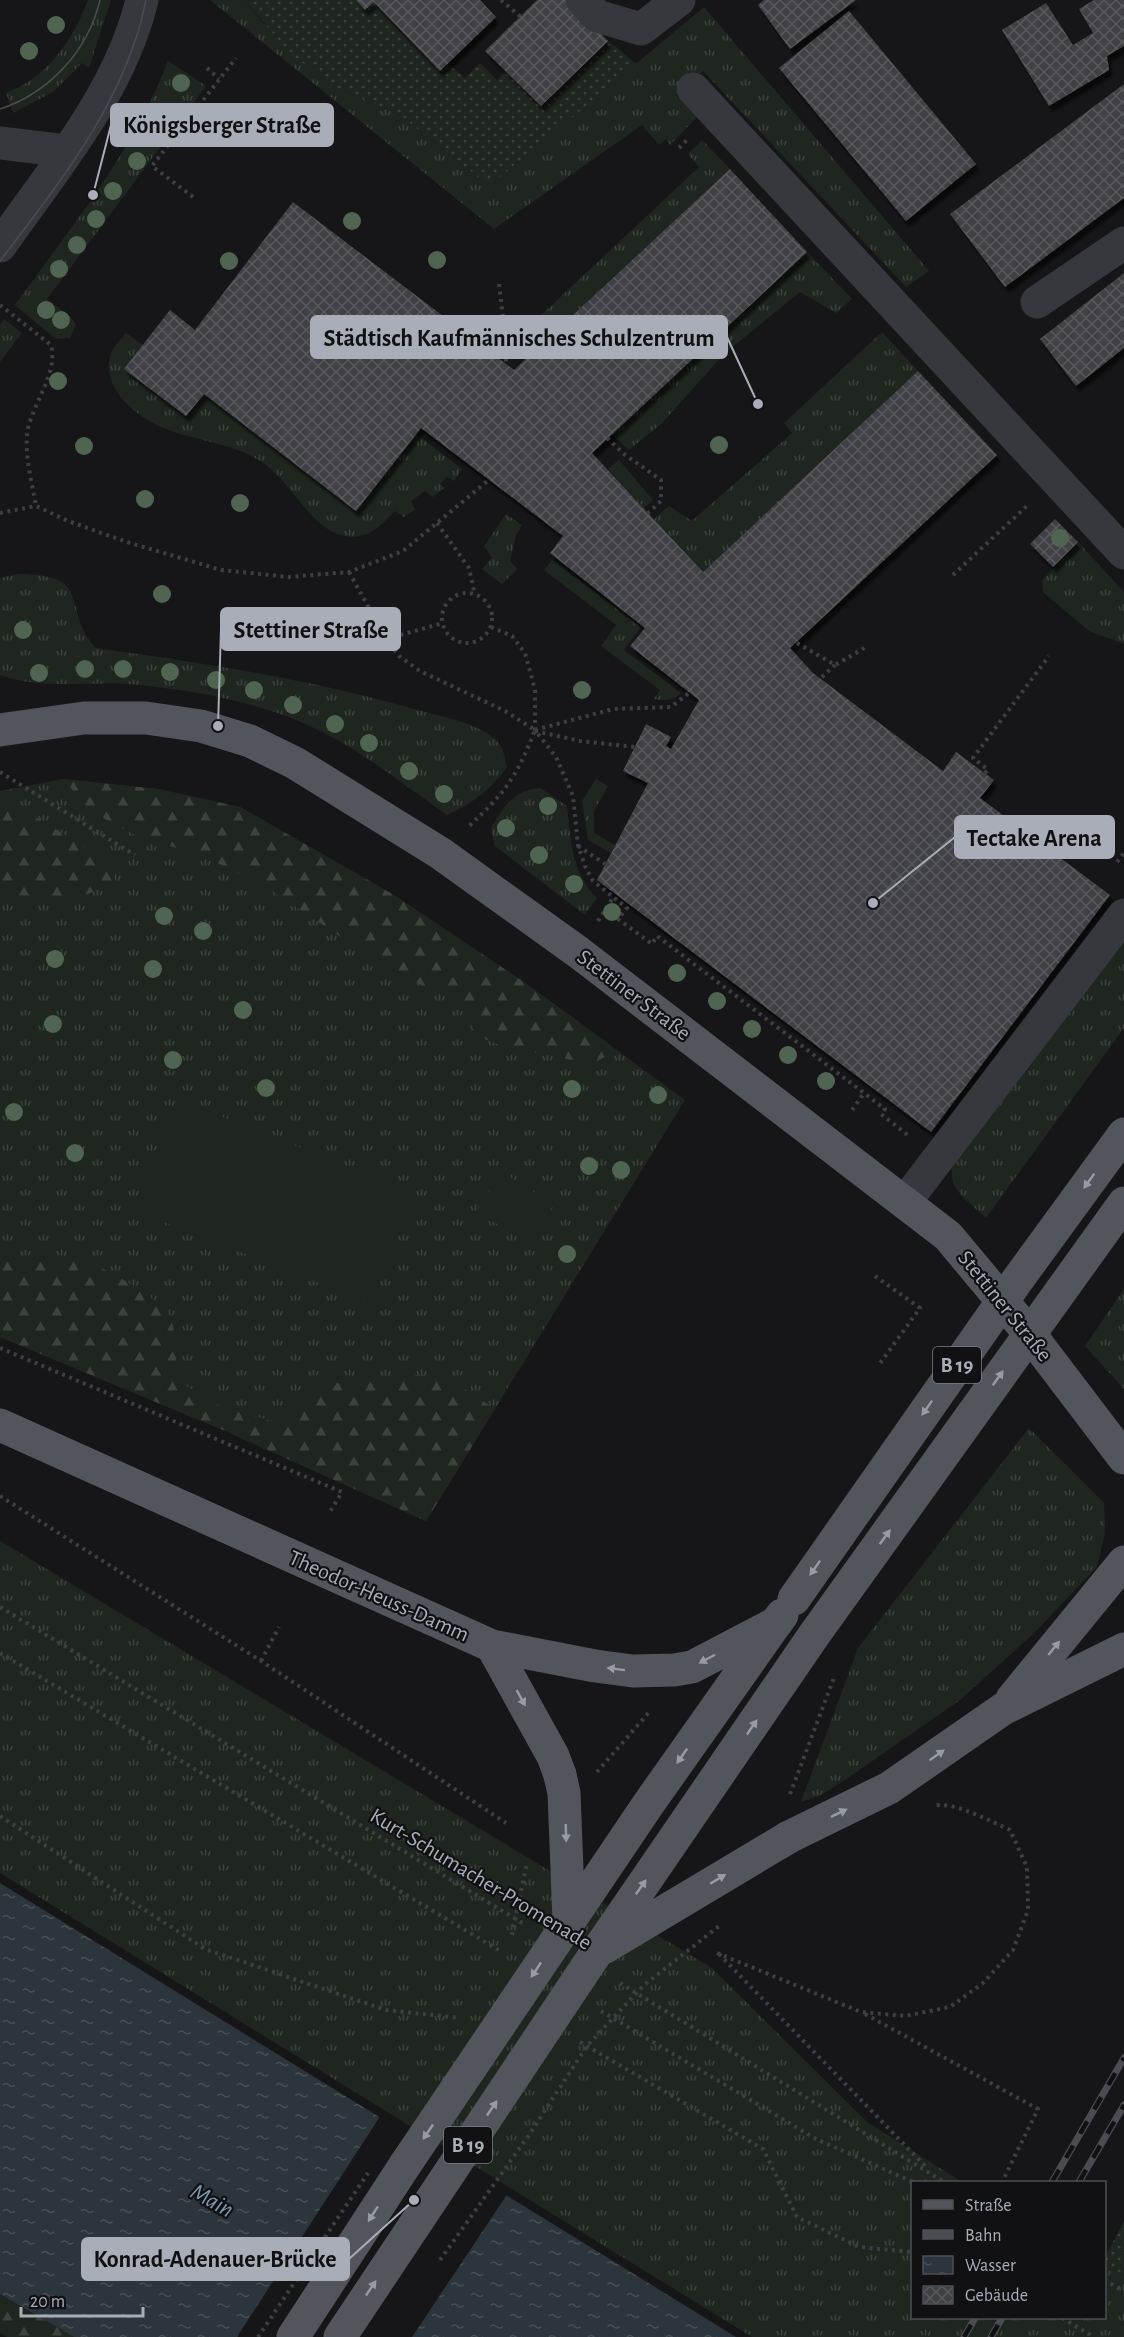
<svg xmlns="http://www.w3.org/2000/svg" width="1124" height="2337" viewBox="0 0 1124 2337" font-family="'Alegreya Sans',sans-serif">
<style>
.grass{fill:url(#grass-tufts)}
.forest{fill:url(#forest-firs)}
.garden{fill:url(#garden-dots)}
.pitch{fill:#1e261f}
.water{fill:url(#water-ripples)}
.pier{fill:#161618}
.building{fill:url(#building-cross-hatch);filter:url(#shadow)}
.lines{fill:none;stroke-linecap:round;stroke-linejoin:round}
.path{stroke:#3d3f44;stroke-width:4;stroke-dasharray:3 4.5;stroke-linecap:butt}
.minor{stroke:#37383d;stroke-width:33}
.major{stroke:#53555c;stroke-width:33}
.tram{stroke:#4a4c52;stroke-width:1.5}
.rail-casing{stroke:#4a4c52;stroke-width:7}
.rail{stroke:#111113;stroke-width:4.5;stroke-dasharray:14;stroke-linecap:butt}
.path-bridge{stroke:#3d3f44;stroke-width:4;stroke-dasharray:3 4.5;stroke-linecap:butt}
.major-bridge{stroke:#53555c;stroke-width:33}
.tree{fill:#506452}
.oneway{fill:#979ba6}
.labels{text-anchor:middle;dominant-baseline:central;stroke-width:4.5;stroke-linejoin:round;paint-order:stroke}
.shield{fill:#111113;stroke:#7b7e86;stroke-width:1.5}
.shield-label{font-size:21px;font-weight:bold;fill:#a8adb8}
.street-label{font-size:22px;fill:#a8adb8;stroke:#111113}
.water-label{font-size:24px;font-style:italic;fill:#7f9bb3;stroke:#111113}
.leader{fill:none;stroke:#a8adb8;stroke-width:2}
.callout-dot{fill:#a8adb8;stroke:#111113;stroke-width:2}
.callout{fill:#a8adb8;stroke:#a8adb8;stroke-width:2}
.callout-label{font-size:24px;text-anchor:middle;font-weight:bold;fill:#111}
</style>
<defs>
<pattern id="grass-tufts" width="24" height="20" patternUnits="userSpaceOnUse" patternTransform="scale(1.5)"><rect width="24" height="20" fill="#1e261f"/><path d="M3 7l-1-3M5 7V3M7 7l1-3M15 17l-1-3M17 17v-4M19 17l1-3" fill="none" stroke="#3c433d"/></pattern>
<pattern id="forest-firs" width="22" height="20" patternUnits="userSpaceOnUse" patternTransform="scale(1.5)"><rect width="22" height="20" fill="#1e261f"/><path d="M5 1l3.5 6h-7zM16 11l3.5 6h-7z" fill="#3c433d"/></pattern>
<pattern id="garden-dots" width="8" height="8" patternUnits="userSpaceOnUse" patternTransform="scale(1.5)"><rect width="8" height="8" fill="#1e261f"/><path d="M2 2h.1M6 6h.1" fill="none" stroke="#3c433d" stroke-width="1.8" stroke-linecap="round"/></pattern>
<pattern id="water-ripples" width="26" height="14" patternUnits="userSpaceOnUse" patternTransform="scale(1.5)"><rect width="26" height="14" fill="#2c353c"/><path d="M2 4q2-2 4 0t4 0M15 11q2-2 4 0t4 0" fill="none" stroke="#485056"/></pattern>
<pattern id="building-cross-hatch" width="8" height="8" patternUnits="userSpaceOnUse" patternTransform="scale(1.5)"><rect width="8" height="8" fill="#404145"/><path d="M0 0l8 8M0 8l8-8" fill="none" stroke="#595a5e"/></pattern>
<filter id="shadow"><feDropShadow dx="3.5" dy="6" stdDeviation="1.5" flood-color="#0009"/></filter>
</defs>
<rect width="100%" height="100%" fill="#161618"/>
<g class="grass">
<path d="M88,0H111L89,68L82,63L53,92L13,113L6,93C48,77 73,40 88,0Z"/>
<path d="M210,0H244L262,22L340,89L400,115L489,186L704,7L929,271L906,287L703,71L676,95L697,117L670,145L666,139L659,145L642,125L494,229Z"/>
<path d="M168,61L206,86L47,299L71,317L76,325L70,338L56,339L15,305C71,227 133,152 168,61Z"/>
<path d="M702,140L730,169L535,350L521,334L699,167L688,154Z"/>
<path d="M807,252L852,299L836,313L800,292L724,354L661,424L629,450L612,434Z"/>
<path d="M4,319L22,333L0,362V325Z"/>
<path d="M882,332L918,371L703,572L654,519L669,506L692,521L792,433L784,423Z"/>
<path d="M126,333L143,345L125,369L186,416L204,394L356,511L416,434L462,469L454,481L447,477L440,484L444,488L433,497L425,491L411,501L415,510L404,517L395,511C380,526 368,540 345,536C313,531 292,484 265,464C235,443 199,442 166,429C137,418 97,386 112,351C115,345 122,338 126,333Z"/>
<path d="M619,460L653,500L644,508L608,469Z"/>
<path d="M506,514L522,525L516,536L510,561L517,569L502,584L482,569L492,558L484,546Z"/>
<path d="M1078,542L1124,592V644L1089,631L1043,592L1042,581Z"/>
<path d="M552,560L641,627L624,650L681,693C673,701 664,701 654,699L660,690L601,646L616,625L544,570Z"/>
<path d="M17,574C97,574 59,608 96,648C204,663 309,679 414,709C439,716 470,721 491,736C503,744 504,754 507,767C491,789 472,804 447,815C399,781 351,742 296,720C246,700 194,691 140,685C94,680 44,691 0,675V578Z"/>
<path d="M63,779L158,789L240,807L394,895L521,980L685,1100L426,1521L223,1430L0,1337V791Z"/>
<path d="M596,779L608,786L594,811V833L615,845L611,853L588,840L582,801Z"/>
<path d="M540,788L567,806C571,839 571,873 597,898L585,915L495,846L491,828C504,807 513,790 540,788Z"/>
<path d="M1124,938V1028L986,1218C970,1202 944,1188 954,1163Z"/>
<path d="M1124,1289V1389L1085,1346Z"/>
<path d="M1029,1428L1104,1503L1105,1533L1097,1567L1032,1635L960,1700L842,1782L821,1795L801,1802L858,1648Z"/>
<path d="M0,1541L712,1968L867,2122L962,2182H912V2318H1104L1105,2265L1124,2275V2337H752L0,1873Z"/>
</g>
<g class="forest">
<path d="M63,779L158,789L240,807L394,895L521,980L608,1043L606,1056L593,1064L505,1047L479,1037L464,1012L446,996L398,975L257,881L202,856L135,835L92,812Z"/>
<path d="M0,795L116,866L114,883L80,897L0,895Z"/>
<path d="M82,1258C102,1268 161,1297 170,1318C178,1337 176,1359 175,1379L223,1408L277,1422L314,1390L353,1378L396,1375H444L495,1409L426,1521L223,1430L0,1337V1262Z"/>
<path d="M0,2294L74,2337H7L0,2333Z"/>
</g>
<g class="garden">
<path d="M244,0H356L365,10L374,2L465,78L480,63L497,80L506,71L541,106L608,41L637,64L489,186L400,115L340,89L293,56Z"/>
<path d="M1124,2221V2275L1105,2265V2257Z"/>
</g>
<g class="pitch">
<path d="M177,1099L415,1193L371,1303L133,1210Z"/>
<path d="M501,1172L554,1204L529,1244L477,1211Z"/>
</g>
<path class="water" d="M0,1883L736,2337H74L0,2294Z"/>
<path class="pier" d="M381,2115L508,2193L412,2337H237Z"/>
<g class="building">
<path d="M356,0H480L496,17L440,71L374,2L365,10Z"/>
<path d="M537,0H567L608,41L541,106L485,51Z"/>
<path d="M764,0H856L790,49L758,5Z"/>
<path d="M1094,0H1124V46L1107,56L1109,70L1049,106L1002,30L1046,3L1073,45L1093,33L1079,9Z"/>
<path d="M849,11L976,164L906,221L779,68Z"/>
<path d="M1124,84V198L1005,287L950,214Z"/>
<path d="M730,169L807,252L592,453L703,572L918,371L997,455L790,648L813,673L943,771L956,752L994,780L980,798L1110,895L931,1132L597,880L648,783L623,771L646,724L671,737L666,746L671,749L699,700L630,646L645,628L550,553L563,536L421,428L356,511L204,394L186,416L124,369L170,310L195,330L293,202L514,370Z"/>
<path d="M1124,273V348L1076,386L1040,339Z"/>
<path d="M1055,519L1078,542L1053,567L1030,544Z"/>
</g>
<g class="lines">
<g class="path">
<path d="M501,0L521,17"/>
<path d="M207,68L219,79"/>
<path d="M679,148L689,138"/>
<path d="M193,197L152,166L236,58"/>
<path d="M499,284L506,343V364"/>
<path d="M0,305L51,345C59,374 30,406 27,435C25,458 32,483 36,506"/>
<path d="M607,438L624,454L661,480V501L648,513"/>
<path d="M0,513L36,506L68,521L130,543L221,570L289,577L349,572L403,551L490,479"/>
<path d="M437,523L469,568L475,595"/>
<path d="M349,572L386,639L399,656L420,671L505,711L535,730C517,777 504,794 467,828"/>
<path d="M953,575L1029,504"/>
<circle cx="467" cy="618" r="25"/>
<path d="M491,627L512,636L525,653L535,690V730L556,757L573,796L578,845L585,866L593,881L627,908L618,919L652,944L657,936L885,1109L881,1114L909,1136"/>
<path d="M386,639L443,623"/>
<path d="M797,643L835,665L866,647"/>
<path d="M822,677L835,665"/>
<path d="M535,730L613,709L671,707L689,693"/>
<path d="M535,731L580,741L635,747"/>
<path d="M0,772L135,855"/>
<path d="M985,773L988,770L973,758L1049,656"/>
<path d="M578,846L605,864"/>
<path d="M1117,862L1124,853"/>
<path d="M598,921L614,896"/>
<path d="M852,1110L864,1093"/>
<path d="M875,1276L920,1308L878,1366"/>
<path d="M0,1348L342,1492L330,1512"/>
<path d="M0,1496L261,1661L506,1823"/>
<path d="M0,1607L524,1924"/>
<path d="M0,1653L502,1952"/>
<path d="M261,1661L279,1627"/>
<path d="M597,1772L651,1710"/>
<path d="M790,1794L835,1675"/>
<path d="M0,1816L205,1949L386,2010L460,2018"/>
<path d="M717,1953L861,2012L905,2016L950,2007L983,1983L1013,1950L1028,1910L1027,1867L1010,1830C992,1822 952,1800 933,1806"/>
<path d="M719,1954L927,2168"/>
<path d="M620,1983L944,2182"/>
<path d="M601,2011L816,2139L913,2182"/>
<path d="M865,2014L1038,2109L1002,2182"/>
<path d="M580,2042L763,2149L797,2217L859,2247L912,2252"/>
<path d="M1104,2280L1124,2291"/>
<path d="M1062,2318L1094,2337"/>
</g>
<g class="minor">
<path d="M582,0L597,16L641,29L679,0"/>
<path d="M693,89L1124,553"/>
<path d="M0,143L66,151"/>
<path d="M0,246C53,170 120,92 142,0"/>
<path d="M1037,302L1124,243"/>
<path d="M905,1202L1124,915"/>
</g>
<g class="major">
<path d="M0,730L84,718H146L201,726L250,741L295,763L440,853L578,952L948,1236L1029,1333L1124,1458"/>
<path d="M0,1425L492,1646L595,1666L633,1671L674,1670L692,1667L776,1623L782,1615"/>
<path d="M492,1646L553,1756L560,1775"/>
<path d="M1012,1699L1124,1562"/>
<path d="M789,1837L889,1788L1003,1709L1124,1649"/>
<path d="M293,2337L405,2165"/>
</g>
<g class="tram">
<path d="M0,109C49,93 88,51 100,0"/>
<path d="M0,261C61,181 126,100 146,0"/>
</g>
<g class="rail-casing">
<g id="rail">
<path d="M1052,2182L1124,2058"/>
<path d="M1079,2182L1124,2105"/>
<path d="M964,2337L975,2318"/>
<path d="M991,2337L1002,2318"/>
</g>
</g>
<use href="#rail" class="rail"/>
<g class="path-bridge">
<path d="M512,1935L527,1863"/>
<path d="M440,2260L529,2135L587,2046L643,1986L719,1926"/>
<path d="M258,2337L368,2173"/>
</g>
<g class="major-bridge">
<path d="M794,1599L1016,1282L1124,1134"/>
<path d="M560,1775L564,1793L569,1921"/>
<path d="M605,1947L789,1837"/>
<path d="M405,2165L647,1806L776,1623"/>
<path d="M340,2337L596,1953L814,1635L1124,1203"/>
</g>
</g>
<g class="tree">
<circle cx="56" cy="25" r="9"/>
<circle cx="29" cy="51" r="9"/>
<circle cx="181" cy="83" r="9"/>
<circle cx="137" cy="161" r="9"/>
<circle cx="113" cy="191" r="9"/>
<circle cx="96" cy="219" r="9"/>
<circle cx="352" cy="221" r="9"/>
<circle cx="77" cy="245" r="9"/>
<circle cx="437" cy="260" r="9"/>
<circle cx="229" cy="261" r="9"/>
<circle cx="59" cy="269" r="9"/>
<circle cx="46" cy="310" r="9"/>
<circle cx="61" cy="320" r="9"/>
<circle cx="58" cy="381" r="9"/>
<circle cx="719" cy="445" r="9"/>
<circle cx="84" cy="446" r="9"/>
<circle cx="145" cy="499" r="9"/>
<circle cx="240" cy="503" r="9"/>
<circle cx="1060" cy="538" r="9"/>
<circle cx="162" cy="594" r="9"/>
<circle cx="23" cy="630" r="9"/>
<circle cx="85" cy="669" r="9"/>
<circle cx="123" cy="669" r="9"/>
<circle cx="170" cy="672" r="9"/>
<circle cx="39" cy="673" r="9"/>
<circle cx="216" cy="680" r="9"/>
<circle cx="254" cy="690" r="9"/>
<circle cx="582" cy="690" r="9"/>
<circle cx="293" cy="705" r="9"/>
<circle cx="335" cy="724" r="9"/>
<circle cx="369" cy="743" r="9"/>
<circle cx="409" cy="771" r="9"/>
<circle cx="444" cy="794" r="9"/>
<circle cx="548" cy="806" r="9"/>
<circle cx="506" cy="828" r="9"/>
<circle cx="539" cy="855" r="9"/>
<circle cx="574" cy="884" r="9"/>
<circle cx="612" cy="912" r="9"/>
<circle cx="164" cy="916" r="9"/>
<circle cx="203" cy="931" r="9"/>
<circle cx="55" cy="959" r="9"/>
<circle cx="153" cy="969" r="9"/>
<circle cx="677" cy="973" r="9"/>
<circle cx="717" cy="1001" r="9"/>
<circle cx="243" cy="1010" r="9"/>
<circle cx="53" cy="1024" r="9"/>
<circle cx="752" cy="1029" r="9"/>
<circle cx="788" cy="1055" r="9"/>
<circle cx="173" cy="1060" r="9"/>
<circle cx="826" cy="1081" r="9"/>
<circle cx="266" cy="1088" r="9"/>
<circle cx="572" cy="1089" r="9"/>
<circle cx="658" cy="1095" r="9"/>
<circle cx="14" cy="1112" r="9"/>
<circle cx="75" cy="1153" r="9"/>
<circle cx="589" cy="1166" r="9"/>
<circle cx="621" cy="1170" r="9"/>
<circle cx="567" cy="1254" r="9"/>
</g>
<defs><path id="oneway-solid" d="M-6-.8H1V-3.2L6.5 0L1 3.2V.8H-6Z" transform="scale(1.5)"/></defs>
<g class="oneway">
<use href="#oneway-solid" transform="translate(1089 1181) rotate(126)"/>
<use href="#oneway-solid" transform="translate(998 1378) rotate(-54)"/>
<use href="#oneway-solid" transform="translate(927 1408) rotate(125)"/>
<use href="#oneway-solid" transform="translate(885 1537) rotate(-54)"/>
<use href="#oneway-solid" transform="translate(815 1568) rotate(125)"/>
<use href="#oneway-solid" transform="translate(1054 1648) rotate(-51)"/>
<use href="#oneway-solid" transform="translate(707 1659) rotate(152)"/>
<use href="#oneway-solid" transform="translate(616 1669) rotate(-173)"/>
<use href="#oneway-solid" transform="translate(521 1698) rotate(61)"/>
<use href="#oneway-solid" transform="translate(752 1727) rotate(-56)"/>
<use href="#oneway-solid" transform="translate(937 1755) rotate(-35)"/>
<use href="#oneway-solid" transform="translate(682 1756) rotate(125)"/>
<use href="#oneway-solid" transform="translate(839 1813) rotate(-26)"/>
<use href="#oneway-solid" transform="translate(566 1833) rotate(88)"/>
<use href="#oneway-solid" transform="translate(718 1879) rotate(-31)"/>
<use href="#oneway-solid" transform="translate(641 1887) rotate(-55)"/>
<use href="#oneway-solid" transform="translate(536 1970) rotate(124)"/>
<use href="#oneway-solid" transform="translate(492 2108) rotate(-56)"/>
<use href="#oneway-solid" transform="translate(428 2132) rotate(124)"/>
<use href="#oneway-solid" transform="translate(373 2214) rotate(123)"/>
<use href="#oneway-solid" transform="translate(371 2288) rotate(-56)"/>
</g>
<g class="labels">
<g class="shield">
<rect x="933" y="1347" width="48" height="36" rx="4.5"/>
<rect x="444" y="2127" width="48" height="36" rx="4.5"/>
</g>
<g class="shield-label">
<text x="957" y="1365">B 19</text>
<text x="468" y="2145">B 19</text>
</g>
<g class="street-label">
<text transform="translate(634 995) rotate(37)">Stettiner Straße</text>
<text transform="translate(1005 1306) rotate(51)">Stettiner Straße</text>
<text transform="translate(379 1596) rotate(24)">Theodor-Heuss-Damm</text>
<text transform="translate(481 1879) rotate(31)">Kurt-Schumacher-Promenade</text>
</g>
<g class="water-label">
<text transform="translate(212 2201) rotate(29)">Main</text>
</g>
</g>
<path class="leader" d="M93 195L111 125M758 404L727 337M218 726L221 629M873 903L955 837M414 2200L349 2259"/>
<g class="callout-dot">
<circle cx="93" cy="195" r="6"/>
<circle cx="758" cy="404" r="6"/>
<circle cx="218" cy="726" r="6"/>
<circle cx="873" cy="903" r="6"/>
<circle cx="414" cy="2200" r="6"/>
</g>
<g class="callout">
<rect x="111" y="104" width="222" height="42" rx="6"/>
<rect x="311" y="316" width="416" height="42" rx="6"/>
<rect x="221" y="608" width="179" height="42" rx="6"/>
<rect x="955" y="816" width="159" height="42" rx="6"/>
<rect x="82" y="2238" width="267" height="42" rx="6"/>
</g>
<g class="callout-label">
<text x="222" y="133">Königsberger Straße</text>
<text x="519" y="346">Städtisch Kaufmännisches Schulzentrum</text>
<text x="311" y="638">Stettiner Straße</text>
<text x="1034" y="846">Tectake Arena</text>
<text x="215" y="2267">Konrad-Adenauer-Brücke</text>
</g>
<rect x="911" y="2181" width="195" height="138" fill="#111113" stroke="#4d4f55" stroke-width="1.5"/>
<rect x="923" y="2200" width="30" height="9" fill="#53555c" stroke="#4d4f55" stroke-width="1.5"/>
<text x="965" y="2211" font-size="18" fill="#a8adb8">Straße</text>
<rect x="923" y="2230" width="30" height="9" fill="#4a4c52" stroke="#4d4f55" stroke-width="1.5"/>
<text x="965" y="2241" font-size="18" fill="#a8adb8">Bahn</text>
<rect x="923" y="2256" width="30" height="18" fill="url(#water-ripples)" stroke="#4d4f55" stroke-width="1.5"/>
<text x="965" y="2271" font-size="18" fill="#a8adb8">Wasser</text>
<rect x="923" y="2286" width="30" height="18" fill="url(#building-cross-hatch)" stroke="#4d4f55" stroke-width="1.5"/>
<text x="965" y="2301" font-size="18" fill="#a8adb8">Gebäude</text>
<path d="M21 2307v9h122v-9" fill="none" stroke="#a8adb8" stroke-width="3"/>
<text x="30" y="2307" font-size="18" fill="#a8adb8" stroke="#111113" stroke-width="4.5" paint-order="stroke">20 m</text>
</svg>
